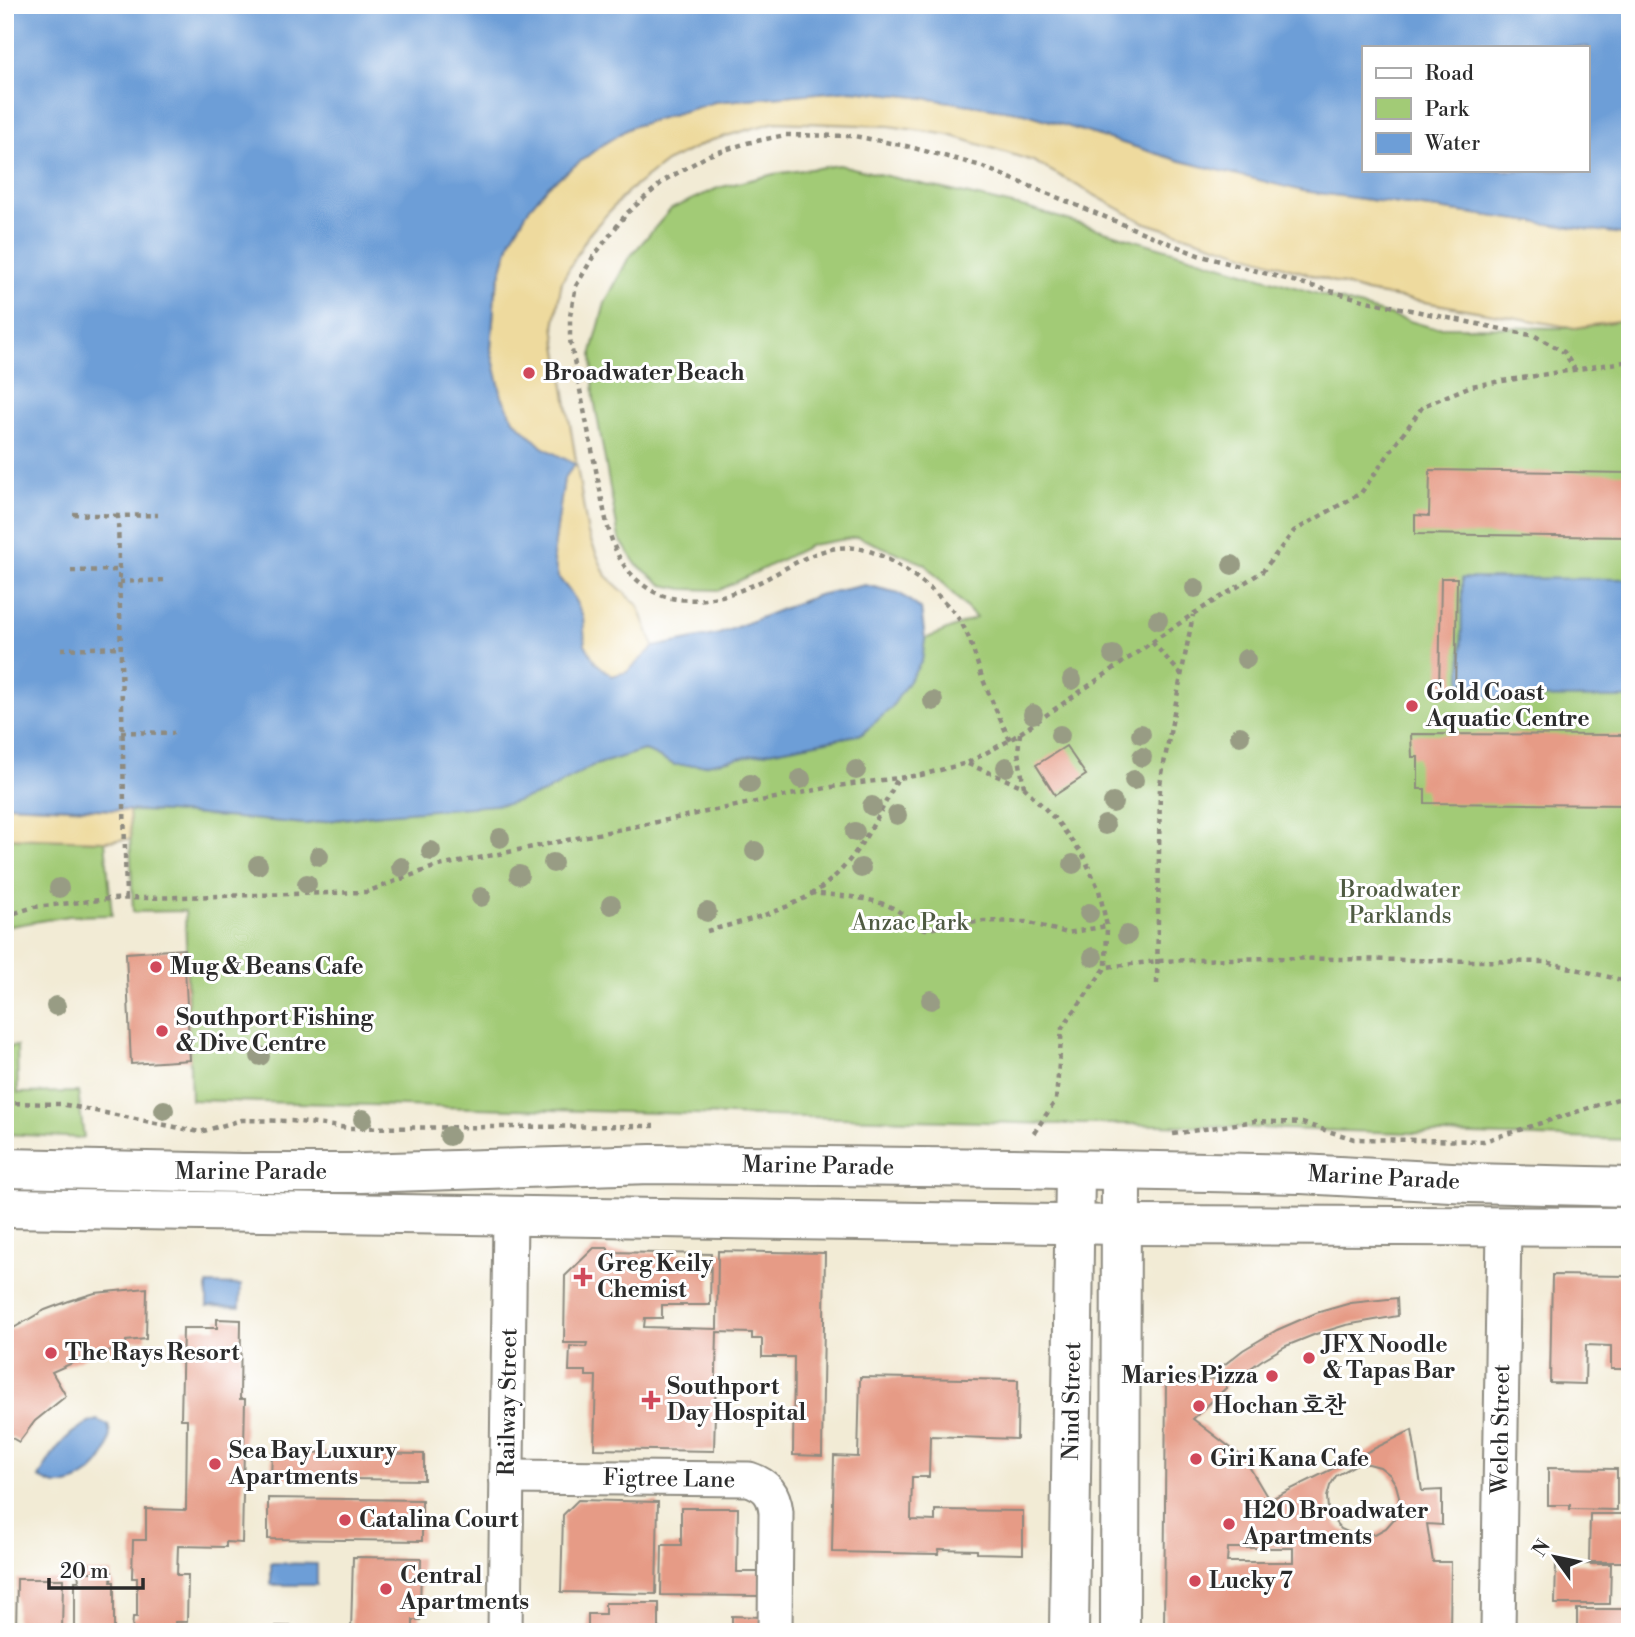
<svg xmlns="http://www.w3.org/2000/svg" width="1635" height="1637" viewBox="0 0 1635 1637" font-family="'Libre Bodoni','Noto Serif KR',serif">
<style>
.green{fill:#a2cb76;stroke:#667b50;stroke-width:2}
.sand{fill:#eeda9e;stroke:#8c8264;stroke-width:2}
.water{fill:#6d9ed7;stroke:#4c6481;stroke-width:2;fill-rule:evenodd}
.building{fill:#e69b86;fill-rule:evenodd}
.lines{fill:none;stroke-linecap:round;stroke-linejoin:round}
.minor-casing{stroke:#8e8b80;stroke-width:37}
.tertiary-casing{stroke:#8e8b80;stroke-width:42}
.trunk-casing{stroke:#8e8b80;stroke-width:42}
.path{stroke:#8e8b80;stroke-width:4.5;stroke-dasharray:5 5;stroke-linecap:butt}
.minor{stroke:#fff;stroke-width:33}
.tertiary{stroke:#fff;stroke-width:38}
.trunk{stroke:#fff;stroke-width:38}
.tree{fill:#989c84}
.poi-dot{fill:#d1495b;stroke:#fff;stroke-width:2.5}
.labels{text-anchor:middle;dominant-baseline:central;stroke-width:6;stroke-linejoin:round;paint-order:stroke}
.poi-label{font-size:23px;font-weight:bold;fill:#2b2b2b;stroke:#fff;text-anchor:start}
.park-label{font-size:23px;fill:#4f5b42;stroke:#fff}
.street-label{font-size:23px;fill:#2b2b2b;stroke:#fff}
</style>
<rect width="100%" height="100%" fill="#fff"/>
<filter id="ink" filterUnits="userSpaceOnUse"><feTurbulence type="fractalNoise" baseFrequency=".0143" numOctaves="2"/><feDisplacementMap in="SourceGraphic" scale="14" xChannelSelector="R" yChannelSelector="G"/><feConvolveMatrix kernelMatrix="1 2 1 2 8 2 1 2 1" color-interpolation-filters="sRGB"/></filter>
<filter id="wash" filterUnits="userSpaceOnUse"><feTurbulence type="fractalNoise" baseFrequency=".00686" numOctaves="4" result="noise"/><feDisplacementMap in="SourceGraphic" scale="28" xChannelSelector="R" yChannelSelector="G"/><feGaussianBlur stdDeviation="1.57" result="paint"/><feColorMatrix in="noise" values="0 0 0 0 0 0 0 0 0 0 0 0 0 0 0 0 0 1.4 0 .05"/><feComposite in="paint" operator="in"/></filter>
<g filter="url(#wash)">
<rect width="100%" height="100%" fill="#f2ebd5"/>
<g class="green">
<path d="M839,165L1030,209L1430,327L1575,328L1630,319V1140L1128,1124H1054L191,1100L185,911L133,912L129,811L168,812L305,824L544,793L592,766L644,750L675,765H702L862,734L922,661L925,639L976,618L925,564L858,537L811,545L720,590L683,589L663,585L636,564L619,538L594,399L592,352L605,303L628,259L671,209L718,188L774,174Z"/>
<path d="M5,838L105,841L112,915L69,916L5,927Z"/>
<path d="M17,1046L18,1093L78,1092L84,1138L5,1134V1047Z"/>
</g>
<g class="sand">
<path d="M852,90L917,97L1024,113L1181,161L1303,191L1630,235V319L1575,328L1366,292L1143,222L1033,161L949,135L889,126L775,122L709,141L666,162L626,193L589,234L562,281L554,326L588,534L606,576L638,605L654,647L627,672L611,676L595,662L585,644L583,617L572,594L558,577L553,556L564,479L542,447L514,420L502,397L491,350L495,293L511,239L530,207L548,186L602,145L631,127L715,102Z"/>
<path d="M5,805L129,811L131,839L105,841L5,838Z"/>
</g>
<g class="water">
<path d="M5,5H1630V235L1303,191L1181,161L1024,113L917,97L852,90L715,102L631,127L602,145L548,186L530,207L511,239L495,293L491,350L502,397L514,420L542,447L575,464L564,479L553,556L558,577L572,594L583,617L585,644L595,662L612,676L627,672L654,647L719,634L818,595L865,585L899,593L921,609L925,639L922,661L891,708L862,734L702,765H675L644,750L592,766L544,793L507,804L372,815L305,824L168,812L7,805H5ZM1364,47H1588V170H1364Z"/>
<path d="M1462,578L1630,579V698L1461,697Z"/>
<path d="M207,1284L241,1285L240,1307L207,1306Z"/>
<path d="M97,1420L108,1425C118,1454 85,1487 55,1485C50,1484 44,1480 39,1478C51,1453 69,1428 97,1420Z"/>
<path d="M271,1563L317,1564V1585H271Z"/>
</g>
<g id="blocks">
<g class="building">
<path d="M1430,470L1630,473V537L1415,534V515L1429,516Z"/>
<path d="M1441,578H1457L1455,695H1439Z"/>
<path d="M1411,734L1630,735V805L1425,803V789H1418V757H1412Z"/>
<path d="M1066,746L1086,775L1055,795L1036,765Z"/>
<path d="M184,949L190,1060L131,1064L126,953Z"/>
<path d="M594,1248H608V1252L711,1254L710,1305H662V1318H645L644,1327L717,1329L718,1251L825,1253L822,1456L793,1455L794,1357H762V1339H752V1333L717,1332L714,1451L594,1449L596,1376H586V1371H569L570,1346L586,1347L587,1343H564L565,1276Z"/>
<path d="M1552,1275L1630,1276V1369H1611V1346L1586,1345L1585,1384L1550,1383Z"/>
<path d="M147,1288L146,1339L126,1341V1348L88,1356L52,1372L66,1396L35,1421L19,1442L5,1434V1333L45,1310L69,1301L95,1293Z"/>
<path d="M1397,1298L1398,1316L1346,1325L1316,1334L1286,1346L1262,1360L1230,1383L1219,1369L1243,1350L1277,1330L1316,1313L1351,1303Z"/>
<path d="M217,1319L241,1320L240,1399H245L242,1543L226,1542V1547L178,1546L177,1575H188L187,1622H175V1632H132L133,1617H137V1578H132L133,1540H146V1509L186,1510L187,1419H181L183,1328H217Z"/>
<path d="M860,1377L1018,1380L1017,1439L930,1436L929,1477H912L911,1520L935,1521V1510L1023,1511V1554L977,1553V1550L939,1549L938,1554L832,1552L834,1456L858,1457Z"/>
<path d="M1166,1378L1226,1379V1388L1193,1419L1244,1458L1269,1500L1412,1430L1422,1491L1442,1490V1525L1427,1524L1433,1562H1451L1450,1632H1164ZM1357,1464H1369L1380,1467L1390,1475L1396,1485L1399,1496L1398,1508L1394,1519L1386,1528L1375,1534H1352L1341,1529L1333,1520L1328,1509L1327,1497L1330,1486L1336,1476ZM1228,1548H1293V1562H1227Z"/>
<path d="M272,1452L424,1454V1480L271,1478Z"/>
<path d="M1548,1468L1617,1469V1510L1570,1509V1505H1548Z"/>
<path d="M268,1498L422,1500V1541L268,1539Z"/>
<path d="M578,1500L658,1502L656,1594L561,1592L563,1515Z"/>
<path d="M681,1508H738L737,1572H761L760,1596L661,1595L662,1545H681Z"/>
<path d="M1590,1514H1630V1562H1589Z"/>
<path d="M353,1557L421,1558L420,1620H413V1632H351Z"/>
<path d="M1556,1564H1611L1610,1604H1555Z"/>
<path d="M78,1572H112L111,1582H114V1632H75V1581H79Z"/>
<path d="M17,1579H63L62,1632H16Z"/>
<path d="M605,1603H659V1632H588V1614H605Z"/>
<rect x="1577" y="1609" width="53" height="23"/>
<path d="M732,1616L761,1617V1632H732Z"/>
<path d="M276,1626L326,1627V1632H275Z"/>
</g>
</g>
</g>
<g filter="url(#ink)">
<use href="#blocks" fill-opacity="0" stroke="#8e8b80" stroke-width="2"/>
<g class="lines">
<g class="minor-casing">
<g id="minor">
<path d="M506,1477L749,1479C767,1485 774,1494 776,1512L775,1632"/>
<path d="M505,1632L510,1215"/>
<path d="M1498,1632L1504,1226"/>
</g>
</g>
<g class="tertiary-casing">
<g id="tertiary">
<path d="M1069,1632L1075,1170"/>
<path d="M1120,1632L1121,1171"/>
</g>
</g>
<g class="trunk-casing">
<g id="trunk">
<path d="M5,1168L242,1173H360L651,1164L1013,1168L1301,1174L1470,1183L1630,1187"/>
<path d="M5,1208L1122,1225L1630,1227"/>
</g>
</g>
<g class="path">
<path d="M73,514L118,516"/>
<path d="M71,571L118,570"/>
<path d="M119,582L167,580"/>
<path d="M1152,642L1182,675"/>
<path d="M61,649L120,647"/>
<path d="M121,732L174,733"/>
<path d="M1020,733L1018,752L1024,787"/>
<path d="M1010,740C1001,721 992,702 984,682C974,658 971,631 952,610C932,587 888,552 856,548C817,543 786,571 753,585C726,597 700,603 671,598C650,594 629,576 619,557C606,532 603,502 597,475C588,430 579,385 570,340V316L576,286L593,257L627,213L665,180L709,155L747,143L785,135L854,136L906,146L978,165L1198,255L1367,301L1535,336L1564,352L1576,371"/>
<path d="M968,764L1024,787L1056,820L1083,855L1099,890L1107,926L1106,967"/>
<path d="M810,893C838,896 868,896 893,908C905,914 913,926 926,929L984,921L1026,922L1067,933L1107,926"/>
<path d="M126,899L118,516L158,515"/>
<path d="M5,916L34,907L109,899L366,892L434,867L785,796L837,786L921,775L967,763L1010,740L1193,614L1262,572L1294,531L1361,493L1423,406L1471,386L1630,361"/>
<path d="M707,931C749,920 802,908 834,877C860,853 882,810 898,778"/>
<path d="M1157,984L1160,784L1193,615"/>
<path d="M5,1103L61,1104L200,1132L242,1120L291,1121L349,1128L654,1126"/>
<path d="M1034,1133L1056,1100L1062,1028L1106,967L1158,961L1270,958L1546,962L1630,982"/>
<path d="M1173,1134L1255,1121L1302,1123L1354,1139L1484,1141L1630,1095"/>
</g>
<use href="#minor" class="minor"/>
<use href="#tertiary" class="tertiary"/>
<use href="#trunk" class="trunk"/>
</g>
<g class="tree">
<circle cx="1232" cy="565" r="10"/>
<circle cx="1195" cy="588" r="10"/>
<circle cx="1158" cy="620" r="10"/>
<circle cx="1113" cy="655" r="10"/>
<circle cx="1246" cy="659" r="10"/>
<circle cx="1072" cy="680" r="10"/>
<circle cx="933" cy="701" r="10"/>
<circle cx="1033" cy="714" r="10"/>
<circle cx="1141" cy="734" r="10"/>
<circle cx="1060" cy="735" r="10"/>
<circle cx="1240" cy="736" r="10"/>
<circle cx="1142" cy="757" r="10"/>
<circle cx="1006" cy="767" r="10"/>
<circle cx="856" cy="770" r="10"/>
<circle cx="801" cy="779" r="10"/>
<circle cx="1134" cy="780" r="10"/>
<circle cx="750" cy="784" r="10"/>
<circle cx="1113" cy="803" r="10"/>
<circle cx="872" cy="806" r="10"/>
<circle cx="897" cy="815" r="10"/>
<circle cx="1105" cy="825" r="10"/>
<circle cx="855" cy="832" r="10"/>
<circle cx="500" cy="838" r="10"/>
<circle cx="431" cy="851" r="10"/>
<circle cx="755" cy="851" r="10"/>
<circle cx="319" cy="856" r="10"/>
<circle cx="553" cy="863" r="10"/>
<circle cx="1073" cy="864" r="10"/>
<circle cx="258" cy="865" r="10"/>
<circle cx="401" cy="867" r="10"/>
<circle cx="861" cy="868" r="10"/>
<circle cx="519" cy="875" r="10"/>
<circle cx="307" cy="884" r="10"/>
<circle cx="59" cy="888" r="10"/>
<circle cx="481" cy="897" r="10"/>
<circle cx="611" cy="905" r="10"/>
<circle cx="707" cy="912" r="10"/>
<circle cx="1089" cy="913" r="10"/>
<circle cx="1127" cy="935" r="10"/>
<circle cx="1093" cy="957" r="10"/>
<circle cx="931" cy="1000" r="10"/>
<circle cx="56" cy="1006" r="10"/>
<circle cx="260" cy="1056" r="10"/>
<circle cx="164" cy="1110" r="10"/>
<circle cx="363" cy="1119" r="10"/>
<circle cx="449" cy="1136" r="10"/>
</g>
</g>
<g class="poi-dot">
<circle cx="529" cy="373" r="7"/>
<circle cx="1412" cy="706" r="7"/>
<circle cx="156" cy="967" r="7"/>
<circle cx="162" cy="1031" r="7"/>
<path d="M579.5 1266.5h7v7h7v7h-7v7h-7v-7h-7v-7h7z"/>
<circle cx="51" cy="1353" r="7"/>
<circle cx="1309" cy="1358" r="7"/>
<circle cx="1272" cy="1376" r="7"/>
<path d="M647.5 1389.5h7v7h7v7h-7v7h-7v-7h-7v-7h7z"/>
<circle cx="1199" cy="1406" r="7"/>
<circle cx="1196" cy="1459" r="7"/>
<circle cx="215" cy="1464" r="7"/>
<circle cx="345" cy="1520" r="7"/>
<circle cx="1229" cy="1524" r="7"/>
<circle cx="1195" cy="1581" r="7"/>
<circle cx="386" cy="1589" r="7"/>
</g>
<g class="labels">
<g class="poi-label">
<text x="543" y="373">Broadwater Beach</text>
<text x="1426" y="693">Gold Coast<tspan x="1426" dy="26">Aquatic Centre</tspan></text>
<text x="170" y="967">Mug &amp; Beans Cafe</text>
<text x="176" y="1018">Southport Fishing<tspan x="176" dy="26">&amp; Dive Centre</tspan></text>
<text x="597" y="1264">Greg Keily<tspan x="597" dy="26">Chemist</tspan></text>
<text x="1323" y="1345">JFX Noodle<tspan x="1323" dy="26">&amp; Tapas Bar</tspan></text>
<text x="65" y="1353">The Rays Resort</text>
<text x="1258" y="1376" text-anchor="end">Maries Pizza</text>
<text x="667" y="1387">Southport<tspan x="667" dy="26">Day Hospital</tspan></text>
<text x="1213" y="1406">Hochan 호찬</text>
<text x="229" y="1451">Sea Bay Luxury<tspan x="229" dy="26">Apartments</tspan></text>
<text x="1210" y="1459">Giri Kana Cafe</text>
<text x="1243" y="1511">H2O Broadwater<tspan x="1243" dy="26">Apartments</tspan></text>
<text x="359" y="1520">Catalina Court</text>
<text x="400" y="1576">Central<tspan x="400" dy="26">Apartments</tspan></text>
<text x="1209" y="1581">Lucky 7</text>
</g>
<g class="park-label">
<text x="1400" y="890">Broadwater<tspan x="1400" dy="26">Parklands</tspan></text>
<text x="910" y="923">Anzac Park</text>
</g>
<g class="street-label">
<text transform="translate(818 1166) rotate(1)">Marine Parade</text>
<text x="251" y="1172">Marine Parade</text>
<text transform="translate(1384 1178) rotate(3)">Marine Parade</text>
<text transform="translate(1072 1401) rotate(-89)">Nind Street</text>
<text transform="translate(508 1402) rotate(-89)">Railway Street</text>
<text transform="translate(1501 1429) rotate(-89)">Welch Street</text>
<text transform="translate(669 1479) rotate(1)">Figtree Lane</text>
</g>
</g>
<rect width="1635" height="1637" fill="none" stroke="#fff" stroke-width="28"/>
<rect x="1362" y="46" width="228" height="126" fill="#ffffff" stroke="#aaaaaa" stroke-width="2"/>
<rect x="1376" y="68" width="35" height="10" fill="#ffffff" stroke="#aaaaaa" stroke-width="2"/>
<text x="1425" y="80" font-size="21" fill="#2b2b2b">Road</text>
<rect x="1376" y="98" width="35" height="21" fill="#a2cb76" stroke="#aaaaaa" stroke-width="2"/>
<text x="1425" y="116" font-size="21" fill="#2b2b2b">Park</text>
<rect x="1376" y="133" width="35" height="21" fill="#6d9ed7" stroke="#aaaaaa" stroke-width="2"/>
<text x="1425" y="150" font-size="21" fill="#2b2b2b">Water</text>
<g transform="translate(1555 1557) rotate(303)" stroke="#ffffff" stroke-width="5" paint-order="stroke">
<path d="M0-5L12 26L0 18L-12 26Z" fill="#2b2b2b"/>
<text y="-10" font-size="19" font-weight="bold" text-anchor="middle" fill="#2b2b2b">N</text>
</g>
<path d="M49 1578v10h94v-10" fill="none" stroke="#2b2b2b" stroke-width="3.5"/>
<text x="60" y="1578" font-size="21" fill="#2b2b2b" stroke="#ffffff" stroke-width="5" paint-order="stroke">20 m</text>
</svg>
